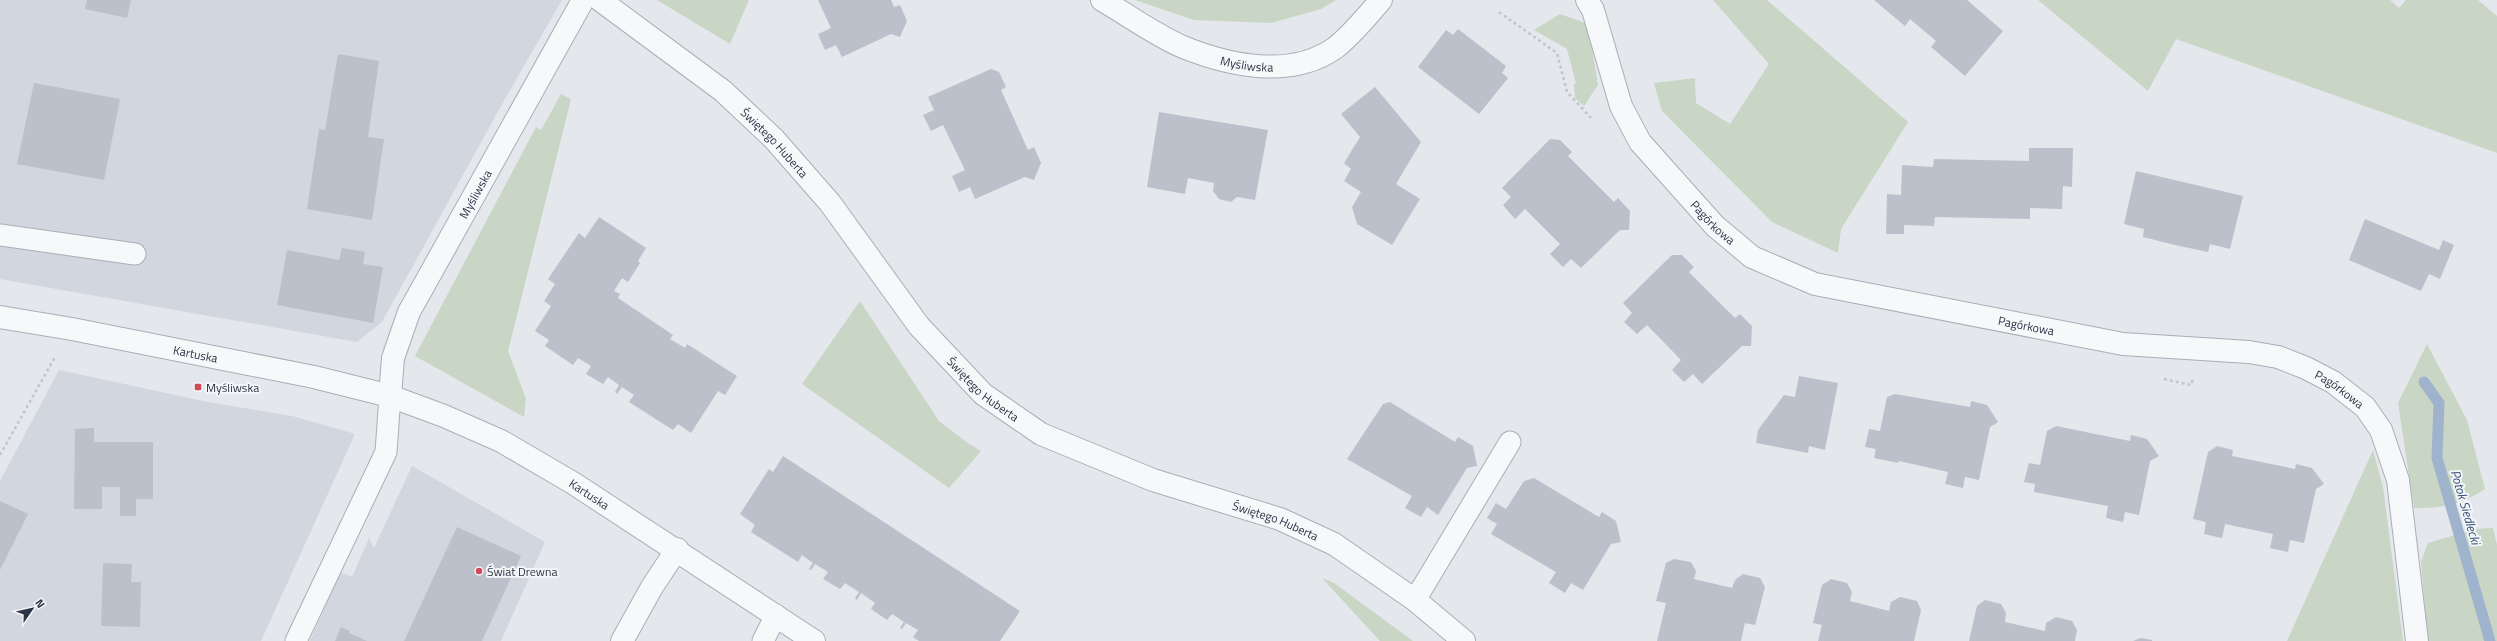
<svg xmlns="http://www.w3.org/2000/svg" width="2497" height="641" viewBox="0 0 2497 641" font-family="'Titillium Web',sans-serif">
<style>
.built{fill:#d2d6de}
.green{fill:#c9d6c5}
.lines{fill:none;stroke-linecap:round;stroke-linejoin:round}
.stream{stroke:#9fb4cc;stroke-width:11}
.building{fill:#bbc0ca}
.service-casing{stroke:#a9aeb7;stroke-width:23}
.minor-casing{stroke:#a9aeb7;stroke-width:24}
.tertiary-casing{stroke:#a9aeb7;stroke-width:24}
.path{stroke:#c2c5cb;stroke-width:2.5;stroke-dasharray:3 3;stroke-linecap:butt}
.service{stroke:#f7f8fa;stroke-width:21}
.minor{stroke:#f7f8fa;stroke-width:22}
.tertiary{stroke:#f7f8fa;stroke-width:22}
.poi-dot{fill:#d1495b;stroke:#f4f6f9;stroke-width:1.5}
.labels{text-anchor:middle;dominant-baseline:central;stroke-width:4;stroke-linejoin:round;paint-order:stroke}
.street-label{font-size:12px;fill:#2b3445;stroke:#f4f6f9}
.poi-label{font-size:12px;fill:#2b3445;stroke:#f4f6f9;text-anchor:start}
.water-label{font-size:13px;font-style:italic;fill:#34527a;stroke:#f4f6f9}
</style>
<rect width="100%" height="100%" fill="#e4e7ec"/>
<g class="built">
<path d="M0,0H562L501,106L382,322L357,342L0,279Z"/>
<path d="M59,370L208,402L292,416L355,434L261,641H0V481Z"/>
<path d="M412,466L545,542L501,641H310L340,572L352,577L369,538L374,548Z"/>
</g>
<g class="green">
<path d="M657,0H749L730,44Z"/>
<path d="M1135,0H1336L1321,9L1271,23L1194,20Z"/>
<path d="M1713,0H1767L1908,122L1841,229L1838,253L1772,222L1662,111L1654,83L1695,78L1696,103L1730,124L1769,64Z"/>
<path d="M2038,0H2390L2399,8L2406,0H2478L2497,16V153L2176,39L2148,91Z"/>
<path d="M1560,14L1585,23L1592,48L1598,85L1584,106L1575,98L1574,84H1576L1567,49L1534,30Z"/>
<path d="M561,94L571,99L508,351L526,399L524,417L415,356L536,127L541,130Z"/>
<path d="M860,301L939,421L969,444L981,451L949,488L802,384Z"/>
<path d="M2427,344L2467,420L2485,489C2462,504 2442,509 2414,508L2398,403Z"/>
<path d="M2373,450L2383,487L2403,641H2287Z"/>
<path d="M2493,528L2497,545V641H2428L2421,562L2428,543L2476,529Z"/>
<path d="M1322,578L1334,583L1413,641H1380Z"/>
</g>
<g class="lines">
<path class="stream" d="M2424,382L2439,403L2437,458L2490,641"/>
</g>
<g class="building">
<path d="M87,0H131L127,18L85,9Z"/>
<path d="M818,0H891L894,7L900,5L907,21L900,37L891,34L842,57L836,45L825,50L818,34L831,28Z"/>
<path d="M1874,0H1967L2003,31L1965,76L1931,47L1936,41L1910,19L1905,26Z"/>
<path d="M1458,29L1506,66L1502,73L1508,78L1479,114L1418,67L1446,30L1453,35Z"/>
<path d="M338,54L379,61L368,137L384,139L372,220L307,209L319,129L325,130Z"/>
<path d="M991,69L999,72L1006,87L1001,90L1028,150L1034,147L1041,163L1034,180L1025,177L975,199L970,187L959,192L952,176L965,170L943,125L931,131L923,115L934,110L928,97Z"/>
<path d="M34,83L120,99L104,180L17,164Z"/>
<path d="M1375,87L1421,142L1396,184L1420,199L1392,245L1357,224L1352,207L1361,192L1344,181L1351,169L1344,163L1360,137L1341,114Z"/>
<path d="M1159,112L1268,130L1255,200L1237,197L1231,202L1219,199L1213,191L1214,183L1188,178L1185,194L1147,187Z"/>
<path d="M1550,139L1560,140L1572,152L1568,156L1614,202L1618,198L1630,211L1629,230H1620L1581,268L1571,259L1563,267L1550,254L1560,244L1525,209L1515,219L1503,205L1511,197L1502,188Z"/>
<path d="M2029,148H2073L2072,187L2063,186L2062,209L2030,208V219L1935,217L1934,226L1904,225V234H1886L1887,194L1901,195L1902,165L1933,167L1934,159L2029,161Z"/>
<path d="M2136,171L2243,196L2230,249L2210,244L2208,252L2175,245L2143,237L2144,229L2124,224Z"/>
<path d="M599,217L646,248L638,261L640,263L628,282L622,278L614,291L620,294L618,298L673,335L670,339L685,348L687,344L737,376L725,395L718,391L691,433L678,424L673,430L629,402L634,395L622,387L617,394L615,392L619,385L608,377L603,384L586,374L591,366L578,358L573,365L545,346L549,340L535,331L551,306L544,301L555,284L548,279L579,233L585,238Z"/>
<path d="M2365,219L2439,250L2443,240L2454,245L2440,279L2429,274L2421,291L2349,260Z"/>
<path d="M342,248L365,252L363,264L383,267L373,323L277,305L287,250L339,260Z"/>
<path d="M1672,255H1682L1694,267L1689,272L1735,318L1740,314L1752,326L1751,346H1742L1702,384L1693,374L1684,382L1672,370L1681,360L1647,325L1637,334L1624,322L1632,313L1623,303Z"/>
<path d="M1799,376L1838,383L1825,450L1809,446L1808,453L1756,443L1758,430L1784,395L1795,397Z"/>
<path d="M1895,394L1970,407L1971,401L1987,405L1998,422L1990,427L1979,480L1965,477L1963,488L1945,484L1948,472L1899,461L1898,463L1874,458L1876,449L1865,447L1869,429L1880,431L1887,397Z"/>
<path d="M1390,402L1455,442L1458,437L1473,446L1477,466L1467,468L1438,515L1427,507L1421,517L1405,508L1412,496L1347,459L1383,404Z"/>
<path d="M2056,426L2130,441L2131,435L2147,439L2159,456L2150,461L2139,515L2125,512L2123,522L2106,518L2108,506L2034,492L2035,484L2024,482L2029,463L2040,465L2047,431Z"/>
<path d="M94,428V442H153V499H136V516H120V487H102V509H74L75,429Z"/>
<path d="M2217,446L2233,450L2232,456L2295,469L2296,464L2312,468L2324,484L2316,489L2304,543L2290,540L2288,552L2270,548L2273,534L2225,524L2222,538L2204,534L2206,522L2193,519L2208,452Z"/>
<path d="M783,456L1020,611L1000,641H919L913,637L918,630L906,623L902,629L900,628L904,622L892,614L887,620L871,609L875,603L861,593L857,600L855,598L859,592L845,583L840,589L823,579L828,572L815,564L811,570L809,569L813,563L802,555L798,562L751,532L755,525L740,514L769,469L773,472Z"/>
<path d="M1534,478L1599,517L1602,512L1616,521L1621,542L1611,544L1583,590L1571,583L1565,593L1549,583L1556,572L1491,534L1497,524L1487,518L1496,503L1506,509L1524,481Z"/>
<path d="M0,501L28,514L0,570Z"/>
<path d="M457,527L521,556L482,641H404Z"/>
<path d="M1674,559L1691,562L1696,571L1694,579L1732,588L1735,580L1743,574L1760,578L1765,587L1755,625L1745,623L1741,641H1657L1666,603L1656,601L1666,563Z"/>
<path d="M103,563L132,564L131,582H141L140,627L101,626Z"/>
<path d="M1831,579L1847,583L1852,592L1850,601L1889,611L1891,602L1900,597L1917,601L1921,610L1914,641H1818L1822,625L1813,623L1822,585Z"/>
<path d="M1985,600L2001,604L2006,613L2005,622L2045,631L2046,623L2056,617L2072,621L2077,630L2075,641H1969L1977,606Z"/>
<path d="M341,627L350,631L349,633L367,641H335Z"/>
<path d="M2141,638L2152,640V641H2133Z"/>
</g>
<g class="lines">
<g class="service-casing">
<g id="service">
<path d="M0,235L135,254"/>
<path d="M1415,600L1510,442"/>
<path d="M296,641L386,452L390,396"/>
<path d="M763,641L776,615"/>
</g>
</g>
<g class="minor-casing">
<g id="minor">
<path id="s1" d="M600,0L723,91L774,139L830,203L919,326L983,394L1041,434L1153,480L1280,519L1334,544L1415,600L1464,641"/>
<path id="s2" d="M1102,0C1128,15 1155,35 1183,47C1230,66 1291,79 1335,48C1352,35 1367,16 1381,0"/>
<path id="s3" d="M1587,0L1593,10L1621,106L1640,142L1715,226L1752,257L1815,284L2123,344L2249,352L2278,357L2306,368L2333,382L2365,407L2381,430L2398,480L2417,641"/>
<path id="s4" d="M390,396L393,358L409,312L583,0"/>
<path d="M622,641L652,587L677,549"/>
</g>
</g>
<g class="tertiary-casing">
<g id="tertiary">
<path id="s5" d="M0,317L72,329L314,377L390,396L444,416L501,441L573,483L814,641"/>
</g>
</g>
<g class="path">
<path d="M1499,12L1557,53L1567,92L1591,118"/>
<path d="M2164,379L2191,385L2193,379"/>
<path d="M0,455L55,357"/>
</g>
<use href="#service" class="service"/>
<use href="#minor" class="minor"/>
<use href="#tertiary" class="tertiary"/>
</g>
<g class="poi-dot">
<rect x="194" y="383" width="8" height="8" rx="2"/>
<circle cx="479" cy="571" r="4"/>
</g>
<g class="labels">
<g class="street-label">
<text stroke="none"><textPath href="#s2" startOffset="160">Myśliwska</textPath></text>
<text stroke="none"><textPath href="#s1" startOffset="226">Świętego Huberta</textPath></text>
<text stroke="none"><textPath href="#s4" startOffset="222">Myśliwska</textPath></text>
<text stroke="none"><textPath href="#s3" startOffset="261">Pagórkowa</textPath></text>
<text stroke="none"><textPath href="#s3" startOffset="597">Pagórkowa</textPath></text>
<text stroke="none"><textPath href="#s5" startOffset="199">Kartuska</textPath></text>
<text stroke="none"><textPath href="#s1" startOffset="550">Świętego Huberta</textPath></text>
<text stroke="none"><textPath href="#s3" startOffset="921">Pagórkowa</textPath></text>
<text stroke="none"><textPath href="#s5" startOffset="621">Kartuska</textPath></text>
<text stroke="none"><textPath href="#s1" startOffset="874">Świętego Huberta</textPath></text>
</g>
<g class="poi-label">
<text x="206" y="387">Myśliwska</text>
<text x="487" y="571">Świat Drewna</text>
</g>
<g class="water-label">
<text transform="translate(2466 507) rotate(74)">Potok Siedlecki</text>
</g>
</g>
<g transform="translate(32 609) rotate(56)" stroke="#f4f6f9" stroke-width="3" paint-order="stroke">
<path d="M0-3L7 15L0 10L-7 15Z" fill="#2b3445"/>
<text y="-6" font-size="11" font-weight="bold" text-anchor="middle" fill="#2b3445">N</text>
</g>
</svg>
